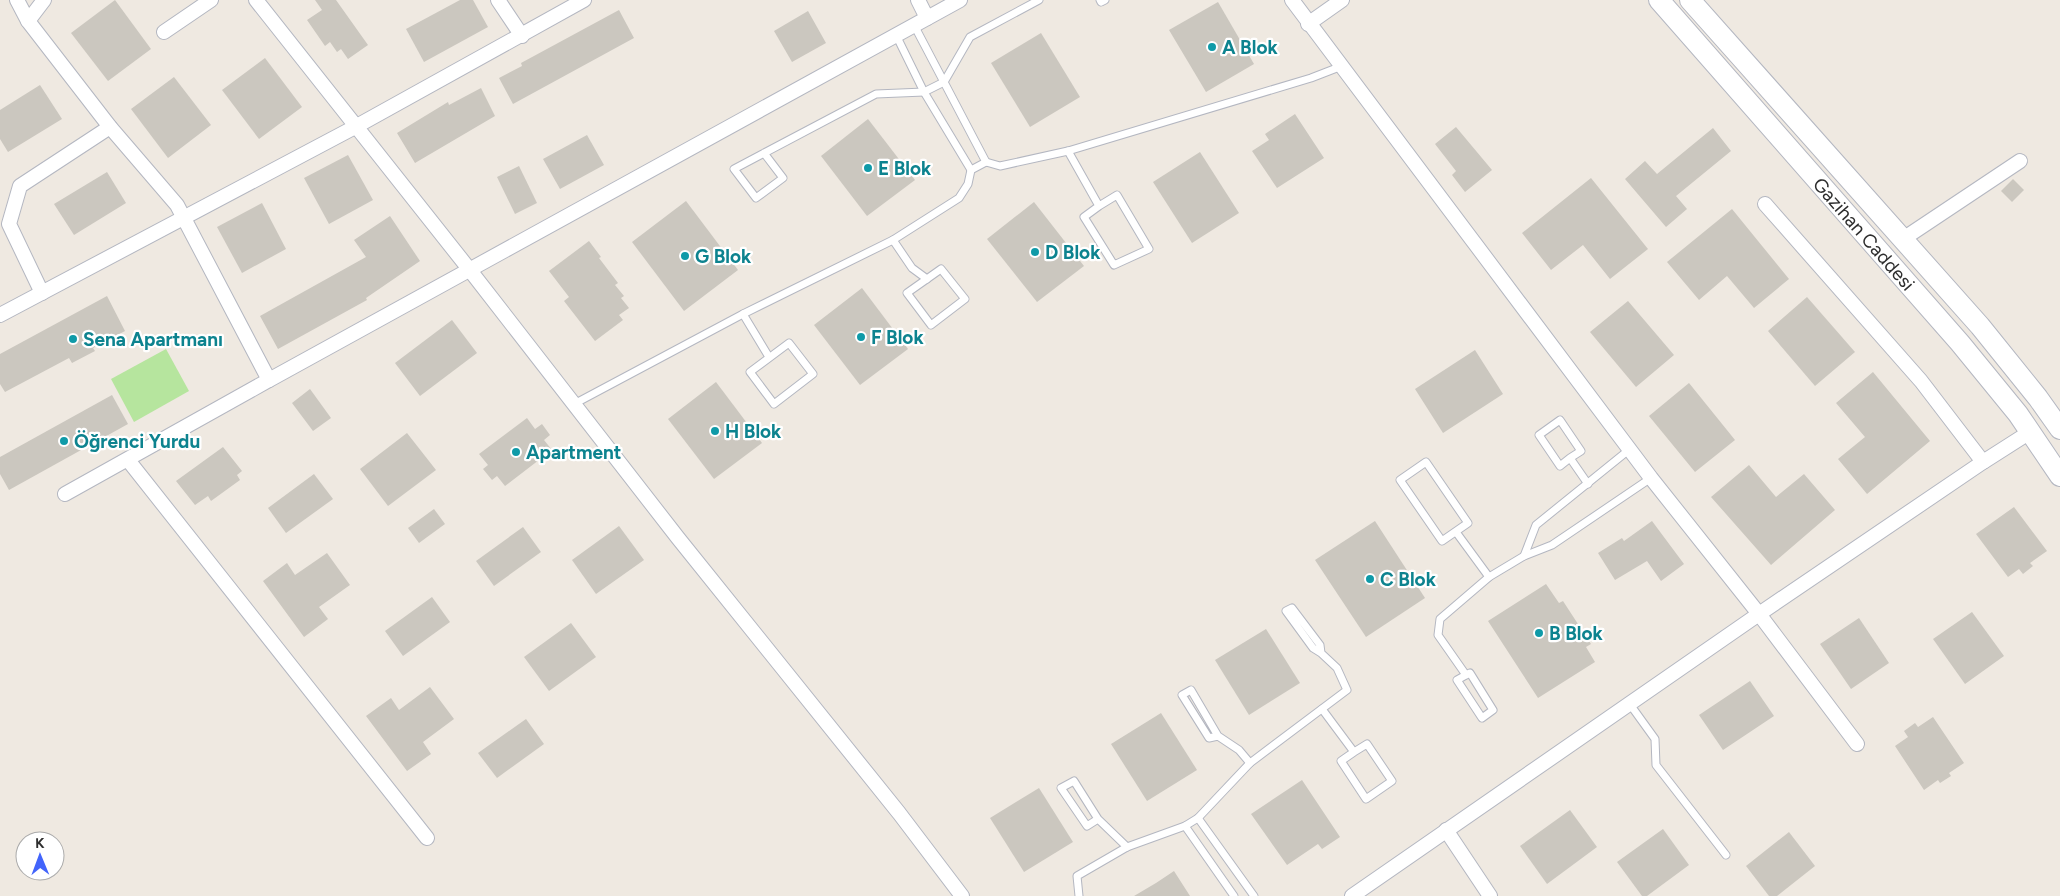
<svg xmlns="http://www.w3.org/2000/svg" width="2060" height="896" viewBox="0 0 2060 896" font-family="Figtree,sans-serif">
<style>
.green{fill:#b6e59e}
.building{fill:#cbc7bf}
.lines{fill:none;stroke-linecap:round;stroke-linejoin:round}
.lane-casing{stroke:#b4b7c1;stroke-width:9}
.street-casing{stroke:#b4b7c1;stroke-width:16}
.secondary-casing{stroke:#b4b7c1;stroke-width:22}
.lane{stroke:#fff;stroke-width:7}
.street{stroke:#fff;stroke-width:14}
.secondary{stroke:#fff;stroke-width:20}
.culture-dot{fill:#0f9aa8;stroke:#fff;stroke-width:2}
.labels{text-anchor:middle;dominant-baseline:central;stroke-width:4.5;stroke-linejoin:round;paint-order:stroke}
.culture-label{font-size:19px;font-weight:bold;fill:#0d838f;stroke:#fff;text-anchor:start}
.street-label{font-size:19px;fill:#2e2e2e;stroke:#fff}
</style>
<rect width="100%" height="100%" fill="#efe9e1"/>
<path class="green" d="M166,349L189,391L134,422L111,379Z"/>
<g class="building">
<path d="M115,0L151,49L108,81L71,33Z"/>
<path d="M315,0H336L368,45L348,59L341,49L337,52L330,42L325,46L307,20L322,10Z"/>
<path d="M460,0H473L488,27L424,62L406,29Z"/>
<path d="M1218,2L1254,64L1206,92L1169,30Z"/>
<path d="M619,10L634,38L513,104L499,78L522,66L521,63Z"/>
<path d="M808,11L826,43L792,62L774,31Z"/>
<path d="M1041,33L1080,97L1030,127L991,63Z"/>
<path d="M265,58L302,107L259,139L222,90Z"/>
<path d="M174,77L211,125L168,158L131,109Z"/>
<path d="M40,85L62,119L8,152L0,139V110Z"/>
<path d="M481,88L495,116L415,163L397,133L448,102L449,105Z"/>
<path d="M1295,114L1324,158L1277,188L1252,151L1269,140L1265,134Z"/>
<path d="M868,119L915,180L867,216L821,156Z"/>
<path d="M1456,127L1492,170L1465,192L1452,175L1456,171L1435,144Z"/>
<path d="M1713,128L1731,151L1676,196L1687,209L1666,227L1625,179L1645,161L1657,174Z"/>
<path d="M587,135L604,165L560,189L543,159Z"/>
<path d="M1200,152L1239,213L1192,243L1153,182Z"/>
<path d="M348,155L373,200L329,224L304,178Z"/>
<path d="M519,166L537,203L515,214L497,177Z"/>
<path d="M107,172L126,203L74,235L54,204Z"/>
<path d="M1591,178L1648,249L1610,279L1583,245L1551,270L1522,233Z"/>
<path d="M2013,179L2024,190L2012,202L2001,191Z"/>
<path d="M686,201L738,270L684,311L632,242Z"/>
<path d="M1034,202L1084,266L1037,302L987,239Z"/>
<path d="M262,203L286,249L242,273L217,227Z"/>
<path d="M1732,209L1789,279L1754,308L1727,276L1699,300L1667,262Z"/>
<path d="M390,216L420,261L366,298L367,300L278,349L260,316L366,257L354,240Z"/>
<path d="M589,241L601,257L599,258L618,283L615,285L624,296L621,298L629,308L619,315L623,320L595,341L564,301L569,297L549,271Z"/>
<path d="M862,288L908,349L860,385L814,325Z"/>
<path d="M107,296L125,331L93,348L95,351L72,363L69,358L5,392L0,384V354Z"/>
<path d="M1807,297L1855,352L1815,386L1768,331Z"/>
<path d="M1628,301L1674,355L1636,387L1590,332Z"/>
<path d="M452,320L477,353L420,396L395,363Z"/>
<path d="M1475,350L1503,394L1443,433L1415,389Z"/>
<path d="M1873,372L1930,441L1867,494L1838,459L1865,437L1836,403Z"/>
<path d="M716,382L762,443L714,479L668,419Z"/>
<path d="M1689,383L1735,440L1695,472L1649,416Z"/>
<path d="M310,389L331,418L313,431L292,403Z"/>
<path d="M112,395L128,424L9,490L0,474V457Z"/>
<path d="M527,418L535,429L542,424L550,435L544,440L552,450L505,486L497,476L492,480L483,469L488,465L479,454Z"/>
<path d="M407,433L436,470L388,506L360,469Z"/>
<path d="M223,447L242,471L237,475L240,480L211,501L208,496L195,505L176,481Z"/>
<path d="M1749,465L1776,497L1804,474L1835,510L1771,565L1711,497Z"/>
<path d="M314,474L333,499L286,533L268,508Z"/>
<path d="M2014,507L2047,551L2030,563L2033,566L2023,574L2019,569L2008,577L1976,534Z"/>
<path d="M434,509L445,524L419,543L408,528Z"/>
<path d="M1375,521L1425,598L1366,637L1315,560Z"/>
<path d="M1652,521L1684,564L1661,581L1647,561L1615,580L1598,553L1622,538L1624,541Z"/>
<path d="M619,526L644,560L596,594L572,560Z"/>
<path d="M523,527L541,552L494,586L476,561Z"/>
<path d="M327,553L350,585L319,607L328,619L304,637L263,581L287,563L295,575Z"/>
<path d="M1546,584L1559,603L1563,601L1591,644L1586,647L1595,662L1538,698L1488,621Z"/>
<path d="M432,597L450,622L403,656L385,631Z"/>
<path d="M1972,612L2004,656L1965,684L1933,639Z"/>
<path d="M1859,618L1889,663L1851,689L1820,644Z"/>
<path d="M571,623L596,657L549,691L524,657Z"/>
<path d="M1266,629L1300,683L1249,715L1215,660Z"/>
<path d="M1750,681L1774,716L1723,750L1699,715Z"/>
<path d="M430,687L454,719L423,742L431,754L407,771L366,716L391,698L399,710Z"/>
<path d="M1161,713L1197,770L1147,801L1111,744Z"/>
<path d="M1933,717L1964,763L1949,773L1951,776L1940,783L1938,780L1924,790L1895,746L1908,737L1904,731L1915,723L1918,727Z"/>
<path d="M526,719L544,744L497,778L478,753Z"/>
<path d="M1302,780L1340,837L1322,849L1318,844L1287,865L1251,814Z"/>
<path d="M1039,788L1073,842L1024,872L990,818Z"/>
<path d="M1570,810L1597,847L1547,884L1520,846Z"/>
<path d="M1663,829L1689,865L1647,896H1642L1617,862Z"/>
<path d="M1789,832L1815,866L1777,896H1769L1746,866Z"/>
<path d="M1174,871L1190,896H1134L1156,883Z"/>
</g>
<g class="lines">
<g class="lane-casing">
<g id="lane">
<path d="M1100,0L1101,2L1105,0"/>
<path d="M914,25L986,162"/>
<path d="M896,35L924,92L971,170"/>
<path d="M1068,151L1099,206L1117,195L1149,249L1114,265L1084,217L1099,206"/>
<path d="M764,153L783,178L756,198L734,169L876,94L924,92L944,82L970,37L1039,0"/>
<path d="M893,240L912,268L927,279"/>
<path d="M941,269L965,299L931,325L907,293Z"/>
<path d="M743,314L769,357"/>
<path d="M789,343L813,374L774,404L750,372Z"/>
<path d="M574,404L743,314L893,240L959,198L968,184L971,170L986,162L1000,166L1068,151L1311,78L1342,66"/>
<path d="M1570,458L1560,466L1539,435L1560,420L1581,451L1570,458L1588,484"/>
<path d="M1426,462L1468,523L1442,541L1400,480Z"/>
<path d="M1456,532L1489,577"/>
<path d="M1524,556L1536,525L1630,449"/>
<path d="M1466,675L1470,673L1493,710L1482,718L1457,680L1466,675L1438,635L1440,619L1489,577L1524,556L1552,545L1651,478"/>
<path d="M1629,703L1655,739L1656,765L1726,855"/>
<path d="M1322,709L1354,752L1341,761L1366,799L1392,781L1367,744L1354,752"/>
<path d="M1218,736L1209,738L1182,695L1191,690L1218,736L1239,750L1250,763"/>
<path d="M1198,818L1254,896"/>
<path d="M1098,819L1087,826L1061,788L1074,781L1098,819L1127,847"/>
<path d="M1185,826L1234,896"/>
<path d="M1079,896L1077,876L1127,847L1185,826L1198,818L1250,763L1347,690L1337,668L1321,653L1320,645L1292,608L1286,611L1313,648L1321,653"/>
</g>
</g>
<g class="street-casing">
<g id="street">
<path d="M17,0L28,21L110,127L177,205L269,380L65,494"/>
<path d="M256,0L469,269L678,538L899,813L962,896"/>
<path d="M498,0L522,36"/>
<path d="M918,0L927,18"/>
<path d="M1292,0L1651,478L1759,614L1857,744"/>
<path d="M28,21L44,0"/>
<path d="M1308,24L1342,0"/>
<path d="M164,32L211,0"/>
<path d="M1765,204L1921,381L1983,462"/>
<path d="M1903,239L2020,161"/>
<path d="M42,293L9,224L20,186L110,127"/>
<path d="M0,315L355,127L584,0"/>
<path d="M269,380L960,0"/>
<path d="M128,460L427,838"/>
<path d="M1446,830L1490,896"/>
<path d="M1352,896L1759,614L1983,462L2030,432"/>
</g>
</g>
<g class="secondary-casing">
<g id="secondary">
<path id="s1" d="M1659,0L1960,343L2018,414L2060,476"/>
<path d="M1690,0L1980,326L2038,398L2060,429"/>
</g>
</g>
<use href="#lane" class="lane"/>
<use href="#street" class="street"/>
<use href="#secondary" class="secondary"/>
</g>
<g class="culture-dot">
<circle cx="1212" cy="47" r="5"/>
<circle cx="868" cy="168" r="5"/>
<circle cx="1035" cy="252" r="5"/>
<circle cx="685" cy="256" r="5"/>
<circle cx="861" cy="337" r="5"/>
<circle cx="73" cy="339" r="5"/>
<circle cx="715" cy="431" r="5"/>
<circle cx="64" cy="441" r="5"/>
<circle cx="516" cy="452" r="5"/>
<circle cx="1370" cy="579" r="5"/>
<circle cx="1539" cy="633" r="5"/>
</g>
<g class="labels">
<g class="culture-label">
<text x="1222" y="47">A Blok</text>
<text x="878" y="168">E Blok</text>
<text x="1045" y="252">D Blok</text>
<text x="695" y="256">G Blok</text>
<text x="871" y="337">F Blok</text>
<text x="83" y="339">Sena Apartmanı</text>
<text x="725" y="431">H Blok</text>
<text x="74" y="441">Öğrenci Yurdu</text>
<text x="526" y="452">Apartment</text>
<text x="1380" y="579">C Blok</text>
<text x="1549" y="633">B Blok</text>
</g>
<g class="street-label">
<text stroke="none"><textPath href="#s1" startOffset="311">Gazihan Caddesi</textPath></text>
</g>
</g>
<g transform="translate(40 856) rotate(359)"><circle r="24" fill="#ffffff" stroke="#ababab"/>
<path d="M0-4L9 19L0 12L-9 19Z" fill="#4264fb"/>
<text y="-8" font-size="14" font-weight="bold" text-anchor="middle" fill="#2e2e2e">K</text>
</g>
</svg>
